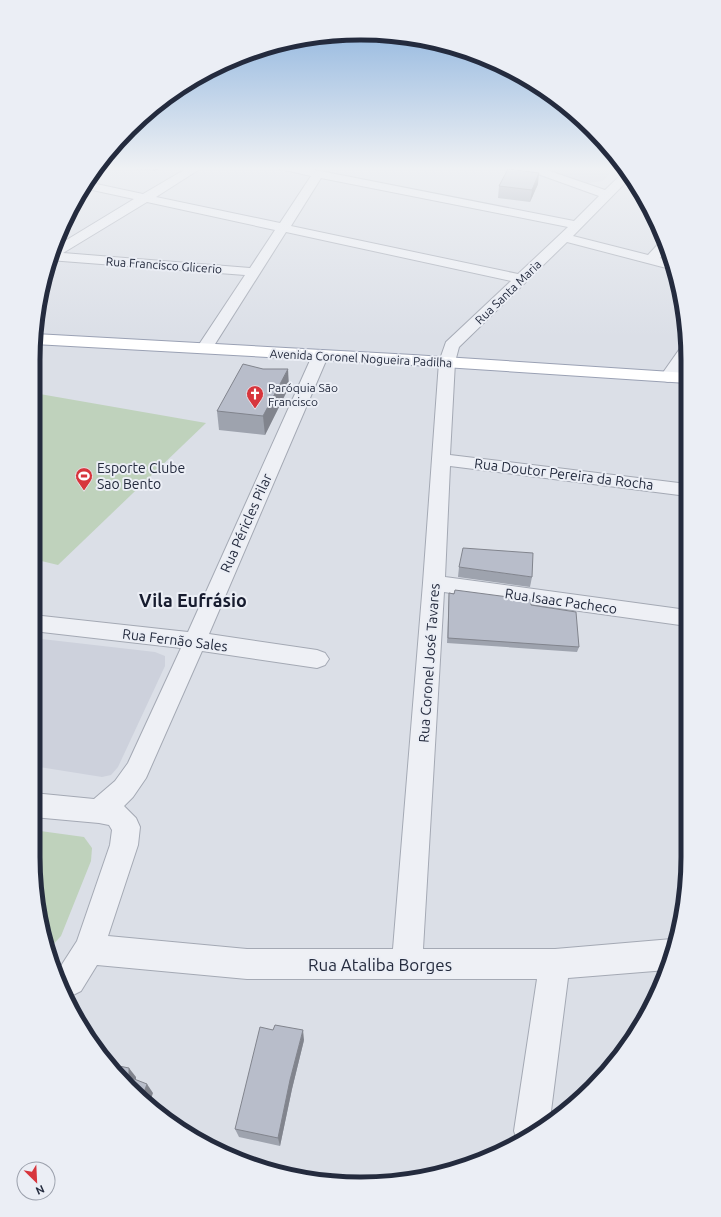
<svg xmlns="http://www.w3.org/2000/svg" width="721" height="1217" viewBox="0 0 721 1217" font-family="Ubuntu,sans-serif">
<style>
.built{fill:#cdd1dc}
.green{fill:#bfd2bc}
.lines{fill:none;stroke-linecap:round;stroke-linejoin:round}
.minor-casing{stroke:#a4a9b4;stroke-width:2}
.major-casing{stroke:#9aa1b4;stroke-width:2}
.minor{fill:#eef0f5;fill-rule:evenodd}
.major{fill:#fff;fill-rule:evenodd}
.wall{fill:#9ea3ae}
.shaded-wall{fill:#81848d}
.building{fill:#b8bdca;stroke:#81848d}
.labels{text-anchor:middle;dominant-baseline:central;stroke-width:4;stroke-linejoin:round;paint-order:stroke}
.far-street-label{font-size:12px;fill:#242b3e;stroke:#ebeef5}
.far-poi-label{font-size:12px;fill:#242b3e;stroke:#ebeef5;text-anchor:start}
.poi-label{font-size:14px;fill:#242b3e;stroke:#ebeef5;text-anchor:start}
.street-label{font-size:14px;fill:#242b3e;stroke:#ebeef5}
.near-street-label{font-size:17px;fill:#242b3e;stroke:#ebeef5}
.district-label{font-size:18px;font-weight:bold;fill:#171c2f;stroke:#ebeef5}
.rim{fill:none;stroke:#242b3e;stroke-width:5}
</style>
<rect width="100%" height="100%" fill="#dbdfe7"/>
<g class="built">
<path d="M539,167H616L603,181L587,183Z"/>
<path d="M33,638L155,652L165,656V666L118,767L111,775L102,777L33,766Z"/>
</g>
<g class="green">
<path d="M34,393L206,423L58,565L33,559Z"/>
<path d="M33,830L84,837L92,848L91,861L61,936L48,950L33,857Z"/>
</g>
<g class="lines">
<g class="minor-casing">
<g id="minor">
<path d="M189,167H203L156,197L280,223L311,176L280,169L279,167H300L574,221L599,196L524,169L523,167H538L605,190L625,171L630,178L573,236L648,255L661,241H664L668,250L660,258L672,262L674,270L567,242L459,347L455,362L450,455L687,484V496L450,466L445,577L687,610V626L444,592L423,949H555L672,939L675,940L671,962L667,970L568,978L550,1119L517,1140L514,1131L537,979H247L97,965L81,991L69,997L55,971L59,969L77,941L110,845L112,830L109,825L99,823L33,817V793L94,799L115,781L128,763L181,648L33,631V615L188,632L312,356L314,353H326L328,356L209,634L317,650L325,653L329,659L325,665L317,668L202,651L146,778L133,797L124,806L136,818L140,827L138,845L108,936L247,949H393L423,583L439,362L446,342L511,281L286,232L210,352H198L196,349L245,275L49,260L55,247L134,199L83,188L87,182L143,194ZM321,178L568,227L518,274L291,226ZM147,202L275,230L250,268L63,253Z"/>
<path d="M687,345V361L674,380L668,382L662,380L660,377L662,374L681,347Z"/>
</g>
</g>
<g class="major-casing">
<path id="major" d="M35,334L413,355L687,373V383L413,365L34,344Z"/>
</g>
<use href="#minor" class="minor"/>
<use href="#major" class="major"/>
</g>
<g class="wall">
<path d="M117,167H163L154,171L117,168Z"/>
<path d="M538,184L530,202L498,198L499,186Z"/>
<path d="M289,387L265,435L219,430L217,411Z"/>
<path d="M459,567L532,577L530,587L458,577Z"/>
<path d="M449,593L531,605L579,647L577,652L447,643Z"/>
<path d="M304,1040L292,1089L280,1146L239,1137L235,1129Z"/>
</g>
<g class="shaded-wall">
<path d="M153,167H163L154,171Z"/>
<path d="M539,173L538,184L530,202L532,190Z"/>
<path d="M288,369L289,387L265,435L263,416Z"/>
<path d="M303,1030L304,1040L292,1089L280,1146L278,1138L290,1080Z"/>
<path d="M129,1068L136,1077V1086L129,1077Z"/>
<path d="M147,1084L153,1093L150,1102L143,1095Z"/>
</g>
<g class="building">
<path d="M508,169L539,173L532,190L499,186Z"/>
<path d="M243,364L263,369H288L263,416L217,411Z"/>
<path d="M463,548L533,553L532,577L459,567Z"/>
<path d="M455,590L531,600V605L576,612L579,647L448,638L449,593L454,594Z"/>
<path d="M275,1025L303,1030L290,1080L278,1138L235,1129L260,1027L273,1030Z"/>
<path d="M109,1064L129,1068V1077L147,1084L143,1095Z"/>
</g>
<linearGradient id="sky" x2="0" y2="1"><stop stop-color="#86afdc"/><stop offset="0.5" stop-color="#eff1f4"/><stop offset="1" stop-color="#eff1f4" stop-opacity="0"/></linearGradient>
<rect width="721" height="337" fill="url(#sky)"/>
<defs>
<g id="church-pin" transform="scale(0.9)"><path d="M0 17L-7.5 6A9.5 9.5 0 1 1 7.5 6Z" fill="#d7353c" stroke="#ebeef5"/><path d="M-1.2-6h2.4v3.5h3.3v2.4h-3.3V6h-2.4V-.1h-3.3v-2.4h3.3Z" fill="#fff"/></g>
<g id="stadium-pin" transform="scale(0.9)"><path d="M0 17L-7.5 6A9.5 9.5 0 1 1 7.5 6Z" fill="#d7353c" stroke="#ebeef5"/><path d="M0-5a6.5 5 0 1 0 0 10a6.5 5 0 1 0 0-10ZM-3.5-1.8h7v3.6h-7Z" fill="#fff"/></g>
</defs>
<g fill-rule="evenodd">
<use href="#church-pin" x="255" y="394"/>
<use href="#stadium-pin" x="84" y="476"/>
</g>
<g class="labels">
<g class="far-street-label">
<text transform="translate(164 265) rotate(4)">Rua Francisco Glicerio</text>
<text transform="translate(508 292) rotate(-44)">Rua Santa Maria</text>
<text transform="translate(361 358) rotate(3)">Avenida Coronel Nogueira Padilha</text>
</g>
<g class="far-poi-label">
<text x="268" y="387">Paróquia São<tspan x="268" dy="14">Francisco</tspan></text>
</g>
<g class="poi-label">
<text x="97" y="468">Esporte Clube<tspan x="97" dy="16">Sao Bento</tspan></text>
</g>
<g class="street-label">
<text transform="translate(564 474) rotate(7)">Rua Doutor Pereira da Rocha</text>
<text transform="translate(246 523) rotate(-66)">Rua Péricles Pilar</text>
<text transform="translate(561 601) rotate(8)">Rua Isaac Pacheco</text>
<text transform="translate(175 640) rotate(7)">Rua Fernão Sales</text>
<text transform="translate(429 663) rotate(-86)">Rua Coronel José Tavares</text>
</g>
<g class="near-street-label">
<text x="380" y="964">Rua Ataliba Borges</text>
</g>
<g class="district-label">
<text x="193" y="600">Vila Eufrásio</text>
</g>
</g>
<path d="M0 0H721V1217H0ZM360 40H361A320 320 0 0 1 681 360V857A320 320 0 0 1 361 1177H360A320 320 0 0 1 40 857V360A320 320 0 0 1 360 40Z" fill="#ebeef5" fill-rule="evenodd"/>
<path class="rim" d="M360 40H361A320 320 0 0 1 681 360V857A320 320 0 0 1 361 1177H360A320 320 0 0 1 40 857V360A320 320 0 0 1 360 40Z"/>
<g transform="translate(36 1181) rotate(156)"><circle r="19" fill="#ebeef5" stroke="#9ba0ac"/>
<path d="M0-3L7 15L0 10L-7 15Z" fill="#d7353c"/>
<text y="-6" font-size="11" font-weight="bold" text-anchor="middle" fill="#242b3e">N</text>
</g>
</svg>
